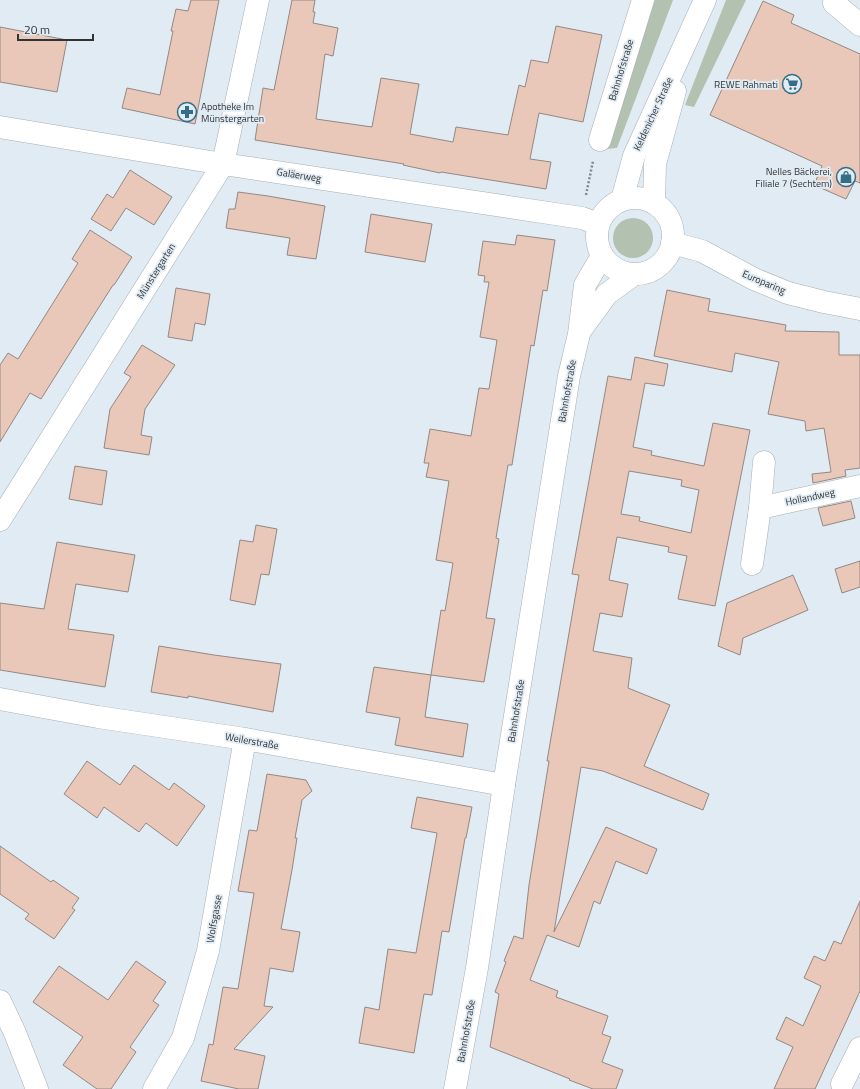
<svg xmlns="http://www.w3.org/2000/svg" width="860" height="1089" viewBox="0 0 860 1089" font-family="'Titillium Web',sans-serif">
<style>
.green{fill:#b3c1b0}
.building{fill:#e9c8b9;stroke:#938883;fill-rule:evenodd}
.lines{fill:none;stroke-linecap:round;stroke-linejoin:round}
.minor-casing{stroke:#a5afb6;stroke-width:23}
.path{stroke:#82898e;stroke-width:2.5;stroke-dasharray:2 2;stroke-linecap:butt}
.minor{stroke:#fff;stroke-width:22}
.labels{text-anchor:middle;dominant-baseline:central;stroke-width:3.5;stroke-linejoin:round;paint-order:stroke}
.street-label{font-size:10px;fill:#303437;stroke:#e1ebf3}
.poi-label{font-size:10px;fill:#303437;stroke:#e1ebf3;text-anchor:end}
</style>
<rect width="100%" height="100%" fill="#e1ebf3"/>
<g class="green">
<path d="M655,0H673L617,148L606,149Z"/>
<path d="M726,0H746L694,107L685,105Z"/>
<circle cx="633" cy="238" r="20"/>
</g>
<g class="building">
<path d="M191,0H219L195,124L122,108L127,88L160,95L173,31H171L176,9L188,11Z"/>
<path d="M292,0H315L313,12H315L313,23L338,28L333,56L325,54L316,119L372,127L381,78L419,84L410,134L453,142L456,127L508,135L519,85L525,87L531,60L548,63L556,26L602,35L583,122L539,113L530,159L551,162L546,189L441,172L440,173L403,165L404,164L255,140L263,88L274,90Z"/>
<path d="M763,1L794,15L791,23L860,54V183L855,181L846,199L814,185L822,166L710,115Z"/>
<path d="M0,27L67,40L57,92L0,82Z"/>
<path d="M130,170L172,197L154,225L126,208L111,231L91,219L107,194L113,198Z"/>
<path d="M238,192L268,196L325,206L316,259L287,255L290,238L226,228L229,209H235Z"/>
<path d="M371,214L432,224L425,262L365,252Z"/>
<path d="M90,230L132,257L116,282L114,285H113L80,337L41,399L30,393L0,442V365L8,353L18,359L78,263L72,259Z"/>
<path d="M517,235L555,240L547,291L543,290L534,346L531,345L512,465H508L496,538L499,539L486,618L495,619L484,682L431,675L425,717L468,724L463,757L395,745L400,718L366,712L374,667L431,675L441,610L445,611L453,563L436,560L449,481L426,477L429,463H424L430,429L471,436L479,388L489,389L497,340L480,337L489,282H484L485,276L478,275L483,241L515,245Z"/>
<path d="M176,288L210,294L205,325L195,323L192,341L168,337Z"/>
<path d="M667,290L710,299L708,311L786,325L785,331L839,332V355H860V468L845,470L846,476L813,483L812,474L831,472L824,428L806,431L805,421L768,414L779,362L735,353L732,372L654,356Z"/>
<path d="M142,345L175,365L145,409L141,435L152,437L149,455L104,448L110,409L131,377L124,373Z"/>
<path d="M635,357L668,364L664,386L645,383L633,447L652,451L651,455L704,466L713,423L750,430L715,606L678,599L687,556L668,552L669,547L617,537L609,580L628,584L622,617L600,613L593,651L632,658L628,688L670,705L644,766L709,794L703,810L603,771L581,767L554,932L606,827L657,849L647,874L616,861L600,904L594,901L579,947L547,935L530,980L558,991L556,997L608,1016L602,1034L611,1037L602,1062L623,1070L616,1089H593L569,1080L570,1079L490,1047L499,994L495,992L506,962L504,961L514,936L523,939L529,885L549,761H547L579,575L572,574L608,376L631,380ZM629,471L682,480L681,486L699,490L691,533L639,521L640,517L621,514Z"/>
<path d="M75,466L107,471L102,505L69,499Z"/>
<path d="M851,501L855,518L823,526L818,508Z"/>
<path d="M256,525L277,529L269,575L261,574L255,605L230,600L240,540L253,542Z"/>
<path d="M57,542L135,555L128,592L76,584L68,629L114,635L105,687L0,670V603L44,609Z"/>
<path d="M860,561V587L842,593L835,569Z"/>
<path d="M793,575L808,610L743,638L740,655L718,646L727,603Z"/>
<path d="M159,646L214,655L281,664L273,712L188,696V698L151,692Z"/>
<path d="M87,761L120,785L134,765L169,790L174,783L205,806L177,846L146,823L139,832L104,807L97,818L64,794Z"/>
<path d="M267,774L306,780L312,791L302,800L295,838H297L292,870L281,929L300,932L293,972L270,968L264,1006L273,1007L234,1049L265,1056L258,1089H239L201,1081L209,1044L213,1045L223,987L238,989L254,893L238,891L249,830L257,831Z"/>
<path d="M417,797L472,807L466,838H465L449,932L442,931L432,995L424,994L414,1053L359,1043L365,1007L379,1010L388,949L416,953L437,833L411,828Z"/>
<path d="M0,846L51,882L53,880L79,898L72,908L75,910L54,939L25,919L29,914L0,894Z"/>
<path d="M860,901V991L846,1022L815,1089H774L793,1047L776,1039L786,1017L803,1026L821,986L804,978L814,956L825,961L834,941L841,944Z"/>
<path d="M136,961L166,982L153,1001L159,1005L130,1047L136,1052L111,1089H97L63,1065L83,1037L33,1002L59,966L108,1000Z"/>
</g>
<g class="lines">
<g class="minor-casing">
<g id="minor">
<path d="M834,3L860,25"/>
<path d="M0,127L223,164L582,218L598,224"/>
<path d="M600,140L643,0"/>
<circle cx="635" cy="236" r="38"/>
<path d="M622,200L634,156L705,0"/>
<path d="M654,203L655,164L675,91"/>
<path d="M672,243L702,251L754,279L788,293L824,302L860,309"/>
<path d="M580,331L607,294L633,275"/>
<path d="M760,508L764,462"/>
<path d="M0,520L223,164L258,0"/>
<path d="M752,564L760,508L860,486"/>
<path d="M0,699L98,717L245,739L504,785"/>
<path d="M0,1001L15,1033L37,1089"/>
<path d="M842,1084L860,1048"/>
<path d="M154,1089L183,1038L208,951L245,739"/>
<path d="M455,1089L477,968L504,785L569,376L579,334L585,285L602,256"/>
</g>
</g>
<path class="path" d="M586,195L593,161"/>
<use href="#minor" class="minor"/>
</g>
<defs>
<g id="supermarket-ring" transform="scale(1)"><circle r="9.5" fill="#e1ebf3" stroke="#346d86" stroke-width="1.5"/><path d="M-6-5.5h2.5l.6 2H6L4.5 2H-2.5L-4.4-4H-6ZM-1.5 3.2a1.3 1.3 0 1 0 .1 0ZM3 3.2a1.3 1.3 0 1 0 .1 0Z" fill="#346d86"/></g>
<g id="pharmacy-ring" transform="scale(1)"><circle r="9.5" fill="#e1ebf3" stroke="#346d86" stroke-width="1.5"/><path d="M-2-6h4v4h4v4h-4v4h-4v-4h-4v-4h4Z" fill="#346d86"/></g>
<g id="shop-ring" transform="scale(1)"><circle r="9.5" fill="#e1ebf3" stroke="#346d86" stroke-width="1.5"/><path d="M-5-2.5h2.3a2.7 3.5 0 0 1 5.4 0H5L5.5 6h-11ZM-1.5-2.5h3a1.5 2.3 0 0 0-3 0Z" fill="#346d86"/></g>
</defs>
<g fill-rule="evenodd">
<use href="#supermarket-ring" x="792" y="84"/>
<use href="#pharmacy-ring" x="187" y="112"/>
<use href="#shop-ring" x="846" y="177"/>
</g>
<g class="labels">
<g class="street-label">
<text transform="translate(621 70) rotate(-73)">Bahnhofstraße</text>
<text transform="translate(653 114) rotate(-65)">Keldenicher Straße</text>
<text transform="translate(299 175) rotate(9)">Galäerweg</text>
<text transform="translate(156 271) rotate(-58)">Münstergarten</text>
<text transform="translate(764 282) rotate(23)">Europaring</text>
<text transform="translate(567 391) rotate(-80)">Bahnhofstraße</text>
<text transform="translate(810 497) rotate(-12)">Hollandweg</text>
<text transform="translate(516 711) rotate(-81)">Bahnhofstraße</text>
<text transform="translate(252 741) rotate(10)">Weilerstraße</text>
<text transform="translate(214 919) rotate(-80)">Wolfsgasse</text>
<text transform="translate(466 1031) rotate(-80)">Bahnhofstraße</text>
</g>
<g class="poi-label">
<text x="778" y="84">REWE Rahmati</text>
<text x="201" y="106" text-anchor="start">Apotheke Im<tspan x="201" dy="12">Münstergarten</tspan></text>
<text x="832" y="171">Nelles Bäckerei,<tspan x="832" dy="12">Filiale 7 (Sechtem)</tspan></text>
</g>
</g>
<path d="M18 34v6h75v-6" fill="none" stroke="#303437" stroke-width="2"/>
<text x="24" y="34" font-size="12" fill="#303437" stroke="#e1ebf3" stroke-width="3" paint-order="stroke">20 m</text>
</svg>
